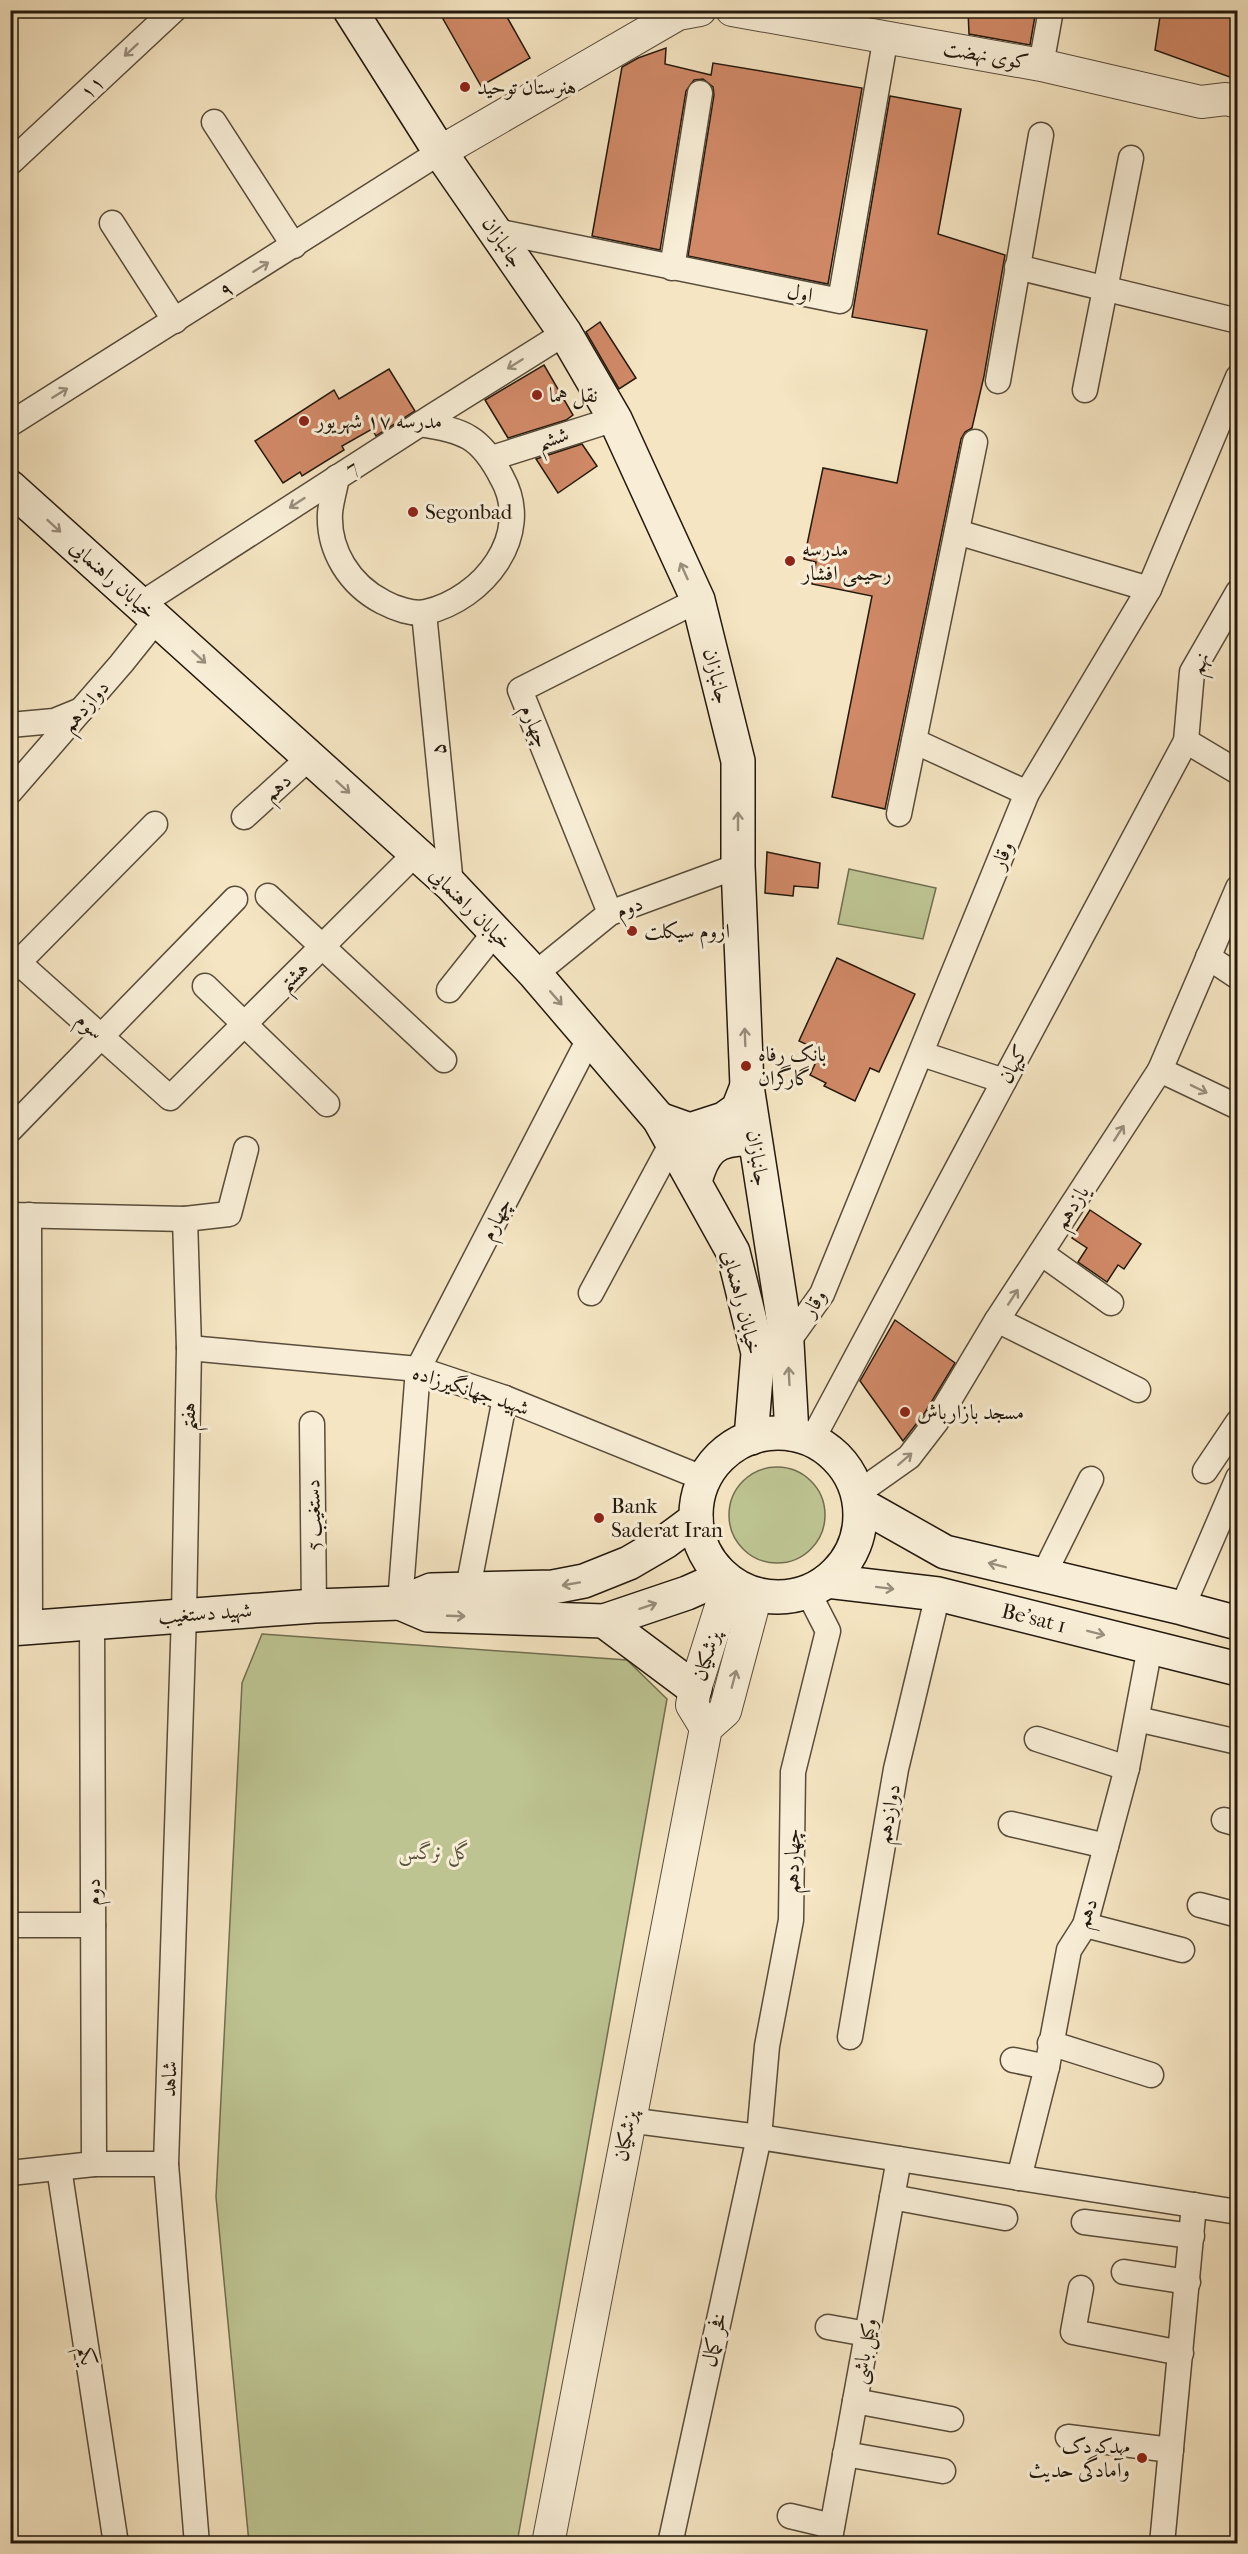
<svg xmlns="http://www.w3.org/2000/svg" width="1248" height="2554" viewBox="0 0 1248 2554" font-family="'IM FELL French Canon',Amiri,serif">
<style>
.green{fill:#bdc492;stroke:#706e50;stroke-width:1.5}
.building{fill:#d18967;stroke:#23190d;stroke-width:1.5}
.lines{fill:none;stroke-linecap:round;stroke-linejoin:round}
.minor-casing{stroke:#584c3a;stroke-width:27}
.tertiary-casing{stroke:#584c3a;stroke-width:34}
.secondary-casing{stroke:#23190d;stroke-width:36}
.minor{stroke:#f8eed7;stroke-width:24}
.tertiary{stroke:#f8eed7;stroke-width:32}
.secondary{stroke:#f8eed7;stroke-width:33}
.oneway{stroke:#988e7c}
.poi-dot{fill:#8f2418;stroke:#f8eed7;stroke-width:2}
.labels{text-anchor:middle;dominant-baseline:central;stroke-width:6;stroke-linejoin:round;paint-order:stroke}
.street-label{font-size:21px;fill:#23190d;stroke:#f8eed7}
.poi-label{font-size:21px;fill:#23190d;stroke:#f8eed7;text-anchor:start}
.park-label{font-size:21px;font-style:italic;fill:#59553c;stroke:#f8eed7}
</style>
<rect width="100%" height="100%" fill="#f5e5c2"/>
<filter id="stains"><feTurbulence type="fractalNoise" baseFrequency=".00333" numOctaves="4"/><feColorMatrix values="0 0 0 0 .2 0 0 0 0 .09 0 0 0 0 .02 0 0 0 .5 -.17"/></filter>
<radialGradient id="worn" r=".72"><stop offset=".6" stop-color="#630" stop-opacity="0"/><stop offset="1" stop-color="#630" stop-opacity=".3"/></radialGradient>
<g class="green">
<path d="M849,869L936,888L923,939L838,924Z"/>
<circle cx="777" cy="1515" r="48"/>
<path d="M262,1634L627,1660L667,1699L517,2543H249L216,2197L242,1683Z"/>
</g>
<g class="building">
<path d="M438,10H503L530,58L481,86Z"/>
<path d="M968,10H1036L1030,45L969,34Z"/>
<path d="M1161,10H1238V80L1155,50Z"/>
<path d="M666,48L665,64L711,75L713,63L862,88L828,284L688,256L714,95L713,87L703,79L694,80L686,91L660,250L592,236L622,67L638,58Z"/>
<path d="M890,96L961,109L938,234L1005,255L984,376L972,428L965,432L961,439L885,809L832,797L872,596L812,584L816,562L804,559L823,468L897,483L927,330L852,317Z"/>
<path d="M600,322L636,378L619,389L586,332Z"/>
<path d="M544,365L573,415L566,420L508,438L485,400Z"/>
<path d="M389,369L415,411L376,436L372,429L342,446L344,450L302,476L300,472L283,483L255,441L334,390L339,399Z"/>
<path d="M582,444L597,466L558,493L536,459Z"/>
<path d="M767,852L820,863L818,888L794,886L793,896L765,893Z"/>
<path d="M837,958L915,994L879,1072L870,1068L855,1101L824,1086L826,1083L810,1075L821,1051L799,1041Z"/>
<path d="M1090,1210L1141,1244L1124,1269L1118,1265L1107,1282L1078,1262L1087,1248L1072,1238Z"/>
<path d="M895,1320L955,1363L924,1414L903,1441L860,1381Z"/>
</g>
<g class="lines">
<g class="minor-casing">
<g id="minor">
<path d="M1041,65L1051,10"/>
<path d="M214,122L294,246"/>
<path d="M10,163L174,10"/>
<path d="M112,223L175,321"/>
<path d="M496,231L840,301L886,36"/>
<path d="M1017,267L1238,321"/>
<path d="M672,268L700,93"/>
<path d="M998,381L1041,135"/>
<path d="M1085,390L1131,158"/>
<path d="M10,424L440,152"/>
<path d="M492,458L615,419"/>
<path d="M337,477C335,489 331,501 330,513C328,551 350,585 383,602C394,608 413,615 426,612C483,599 534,535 502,478C481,437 464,430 420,424"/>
<path d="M957,532L1149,589"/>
<path d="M141,604L431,417L565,333"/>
<path d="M424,613L451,885"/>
<path d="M10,725L54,721L81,710"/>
<path d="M914,741L1027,793"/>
<path d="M1186,741L1238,772"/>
<path d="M10,792L121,664L157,619"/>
<path d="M899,814L975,442"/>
<path d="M244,817L310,757"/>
<path d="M268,896L444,1060"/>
<path d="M610,913L520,690L698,600"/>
<path d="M10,955L170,1098L416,853"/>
<path d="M1208,957L1238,977"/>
<path d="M10,971L155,824"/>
<path d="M535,974L610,913L738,866"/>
<path d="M205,986L327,1104"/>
<path d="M449,990L496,931"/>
<path d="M922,1054L1004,1081"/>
<path d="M1160,1070L1238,1107"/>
<path d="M10,1130L235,899"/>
<path d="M10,1215L185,1219L229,1214L246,1149"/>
<path d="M29,1215L30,1626"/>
<path d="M185,1219L189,1348L184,1614L166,2164L197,2544"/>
<path d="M1041,1253L1111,1303"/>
<path d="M591,1293L673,1141"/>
<path d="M997,1320L1138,1390"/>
<path d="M787,1343L822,1294L1027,793L1149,589L1238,377"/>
<path d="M189,1348L418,1369L505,1398L705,1479"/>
<path d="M312,1424L314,1606"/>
<path d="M812,1440L1186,741L1192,672L1238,592"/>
<path d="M1205,1471L1238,1422"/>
<path d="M858,1493L909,1457L936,1422L997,1320L1160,1070L1238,888"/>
<path d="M1043,1576L1091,1479"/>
<path d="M468,1588L505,1398"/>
<path d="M400,1603L418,1369L590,1037"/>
<path d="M1182,1608L1238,1478"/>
<path d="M92,1621L94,2164"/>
<path d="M1137,1719L1238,1742"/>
<path d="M1037,1739L1127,1768"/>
<path d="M1224,1820L1238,1824"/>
<path d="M1011,1824L1106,1846"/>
<path d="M1200,1905L1238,1915"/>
<path d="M10,1925H93"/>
<path d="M1085,1925L1182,1950"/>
<path d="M850,2037L896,1769L938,1594"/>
<path d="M1050,2043L1151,2075"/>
<path d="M1013,2060L1047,2067"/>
<path d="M628,2120L759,2137L1238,2212"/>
<path d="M59,2168L116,2544"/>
<path d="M10,2173L94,2164H166"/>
<path d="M1019,2178L1047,2067L1069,1950L1085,1925L1127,1768L1150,1647"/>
<path d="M892,2197L1005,2218"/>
<path d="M1084,2222L1192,2236"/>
<path d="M1124,2272L1188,2282"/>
<path d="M1081,2288L1073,2332L1181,2353"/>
<path d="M828,2327L867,2334"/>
<path d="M855,2401L951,2419"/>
<path d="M1068,2437L1171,2450"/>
<path d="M845,2454L943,2471"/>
<path d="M790,2516L832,2526"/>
<path d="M670,2544L759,2137L767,2046L791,1920L793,1772L828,1631L808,1592"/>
<path d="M829,2544L899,2159"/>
<path d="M1162,2544L1194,2205"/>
</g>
</g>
<g class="tertiary-casing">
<g id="tertiary">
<path d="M732,10L1041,65L1201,102L1226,99L1238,102"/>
<path d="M440,152L678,14L700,10"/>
<path d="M706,1728L692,1705L695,1689L729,1581"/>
<path d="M548,2544L706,1728L725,1711L756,1595"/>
</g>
</g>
<g class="secondary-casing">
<g id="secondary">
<path d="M350,10L440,152L565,333L615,419L698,600L738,761V866L747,1086L787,1343L792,1434"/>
<path d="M10,487L451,885L535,974L659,1119L733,1252L758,1353L751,1438"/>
<path d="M659,1119L690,1130L724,1119L738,1109L747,1086"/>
<path d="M695,1181C704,1150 714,1139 747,1139L755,1146"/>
<circle cx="778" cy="1515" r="82"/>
<path d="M860,1504L945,1552L1182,1608L1238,1623"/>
<path d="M827,1581L938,1594L1238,1669"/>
<path d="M400,1603L428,1615L604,1621L687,1593L723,1577"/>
<path d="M604,1621L695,1689"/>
<path d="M10,1629L314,1606L400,1603L431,1590L553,1587L584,1581L629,1563L665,1542L696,1519"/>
</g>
</g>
<use href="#minor" class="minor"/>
<use href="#tertiary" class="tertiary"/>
<use href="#secondary" class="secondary"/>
</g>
<defs><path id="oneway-shaft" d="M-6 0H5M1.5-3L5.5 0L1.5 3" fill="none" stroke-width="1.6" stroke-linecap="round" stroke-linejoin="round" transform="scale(1.5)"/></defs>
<g class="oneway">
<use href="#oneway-shaft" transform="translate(131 50) rotate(137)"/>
<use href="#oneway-shaft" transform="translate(261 267) rotate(-32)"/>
<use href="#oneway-shaft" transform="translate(515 364) rotate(148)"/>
<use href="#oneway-shaft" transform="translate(60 393) rotate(-32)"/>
<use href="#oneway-shaft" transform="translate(297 503) rotate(147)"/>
<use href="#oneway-shaft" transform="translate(54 526) rotate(42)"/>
<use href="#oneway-shaft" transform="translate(684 571) rotate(-114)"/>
<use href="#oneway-shaft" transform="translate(199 657) rotate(42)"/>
<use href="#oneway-shaft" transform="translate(343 787) rotate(42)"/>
<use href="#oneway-shaft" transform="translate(738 821) rotate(-90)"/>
<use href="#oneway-shaft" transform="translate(556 998) rotate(49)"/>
<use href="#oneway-shaft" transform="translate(745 1037) rotate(-92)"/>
<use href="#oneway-shaft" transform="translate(1199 1089) rotate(26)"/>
<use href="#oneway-shaft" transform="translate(1119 1133) rotate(-57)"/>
<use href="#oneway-shaft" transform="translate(1013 1297) rotate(-57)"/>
<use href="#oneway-shaft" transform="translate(789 1376) rotate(-93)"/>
<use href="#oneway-shaft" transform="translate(905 1459) rotate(-41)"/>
<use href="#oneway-shaft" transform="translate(997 1565) rotate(-166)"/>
<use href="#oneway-shaft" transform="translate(571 1584) rotate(170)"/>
<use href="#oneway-shaft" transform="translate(885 1588) rotate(7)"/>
<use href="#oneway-shaft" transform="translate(648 1606) rotate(-18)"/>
<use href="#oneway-shaft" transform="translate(456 1616) rotate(2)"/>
<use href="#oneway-shaft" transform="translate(1096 1633) rotate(14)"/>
<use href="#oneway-shaft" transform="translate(734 1679) rotate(-75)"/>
</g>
<g class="poi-dot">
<circle cx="465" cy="87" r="6"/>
<circle cx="537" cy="395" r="6"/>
<circle cx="304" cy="421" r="6"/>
<circle cx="413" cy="512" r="6"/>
<circle cx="790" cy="561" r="6"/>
<circle cx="632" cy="931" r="6"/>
<circle cx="746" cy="1066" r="6"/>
<circle cx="905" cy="1412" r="6"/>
<circle cx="599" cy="1518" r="6"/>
<circle cx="1142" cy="2458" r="6"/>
</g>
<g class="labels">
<g class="street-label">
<text transform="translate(986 55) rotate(10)">کوی نهضت</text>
<text transform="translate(92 87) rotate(-43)">۱۱</text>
<text transform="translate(503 242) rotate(56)">جانبازان</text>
<text transform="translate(226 289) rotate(-32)">۹</text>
<text transform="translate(800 293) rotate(11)">اول</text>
<text transform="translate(553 438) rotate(-17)">ششم</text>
<text transform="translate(352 468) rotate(-33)">7</text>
<text transform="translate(113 579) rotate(42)">خیابان راهنمایی</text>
<text transform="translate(1199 663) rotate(-67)">نهم</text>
<text transform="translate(717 676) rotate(76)">جانبازان</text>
<text transform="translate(85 706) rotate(-49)">دوازدهم</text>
<text transform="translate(535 726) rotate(68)">چهارم</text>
<text transform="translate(438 749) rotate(-96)">۵</text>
<text transform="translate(277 787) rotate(-42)">دهم</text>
<text transform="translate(1002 855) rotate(-68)">وقار</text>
<text transform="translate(629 907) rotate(-22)">دوم</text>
<text transform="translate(471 908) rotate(45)">خیابان راهنمایی</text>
<text transform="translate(293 976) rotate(-45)">هشتم</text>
<text transform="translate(90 1026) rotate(42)">سوم</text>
<text transform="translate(1013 1064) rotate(-62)">کیهان</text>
<text transform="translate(758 1158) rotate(81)">جانبازان</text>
<text transform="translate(1071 1207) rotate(-57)">یازدهم</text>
<text transform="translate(496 1219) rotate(-63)">چهارم</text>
<text transform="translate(742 1302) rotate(76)">خیابان راهنمایی</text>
<text transform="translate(814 1303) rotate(-58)">وقار</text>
<text transform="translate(471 1390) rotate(18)">شهید جهانگیرزاده</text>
<text transform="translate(188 1417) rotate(-89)">هفتم</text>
<text transform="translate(313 1515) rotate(-91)">دستغیب 5</text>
<text transform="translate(205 1613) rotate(-4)">شهید دستغیب</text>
<text transform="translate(1034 1618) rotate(14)">Be'sat 1</text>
<text transform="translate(706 1656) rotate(-73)">پزشکیان</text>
<text transform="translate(888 1814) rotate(-80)">دوازدهم</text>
<text transform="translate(792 1861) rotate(-89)">چهاردهم</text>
<text transform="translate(93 1892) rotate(-90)">دوم</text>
<text transform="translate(1086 1913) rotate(-70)">دهم</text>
<text transform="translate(169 2079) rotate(-88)">شاهد</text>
<text transform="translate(625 2136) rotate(-79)">پزشکیان</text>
<text transform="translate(714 2340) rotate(-78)">فخر کمال</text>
<text transform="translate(864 2351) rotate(-80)">وکیل باشی</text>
<text transform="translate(87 2356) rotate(81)">یکم</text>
</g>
<g class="poi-label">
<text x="477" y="87">هنرستان توحید</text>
<text x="549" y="395">نقل هما</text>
<text x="316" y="421">مدرسه ۱۷ شهریور</text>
<text x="425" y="512">Segonbad</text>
<text x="802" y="549">مدرسه<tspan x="802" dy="24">رحیمی افشار</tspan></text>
<text x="644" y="931">اروم سیکلت</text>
<text x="758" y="1054">بانک رفاه<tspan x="758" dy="24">گارگران</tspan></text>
<text x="917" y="1412">مسجد بازارباش</text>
<text x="611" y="1506">Bank<tspan x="611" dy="24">Saderat Iran</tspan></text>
<text x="1130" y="2446" text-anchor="end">مهدکودک<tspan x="1130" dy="24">وآمادگی حدیث</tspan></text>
</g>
<g class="park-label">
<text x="435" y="1852">گل نرگس</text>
</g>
</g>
<rect width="1248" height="2554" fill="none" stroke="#f5e5c2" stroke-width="36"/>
<rect x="12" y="12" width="1224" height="2530" fill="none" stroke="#23190d" stroke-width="3"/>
<rect x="18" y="18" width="1212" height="2518" fill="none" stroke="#23190d" stroke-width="1.5"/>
<rect width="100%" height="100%" filter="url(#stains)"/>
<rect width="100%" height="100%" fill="url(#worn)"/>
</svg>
